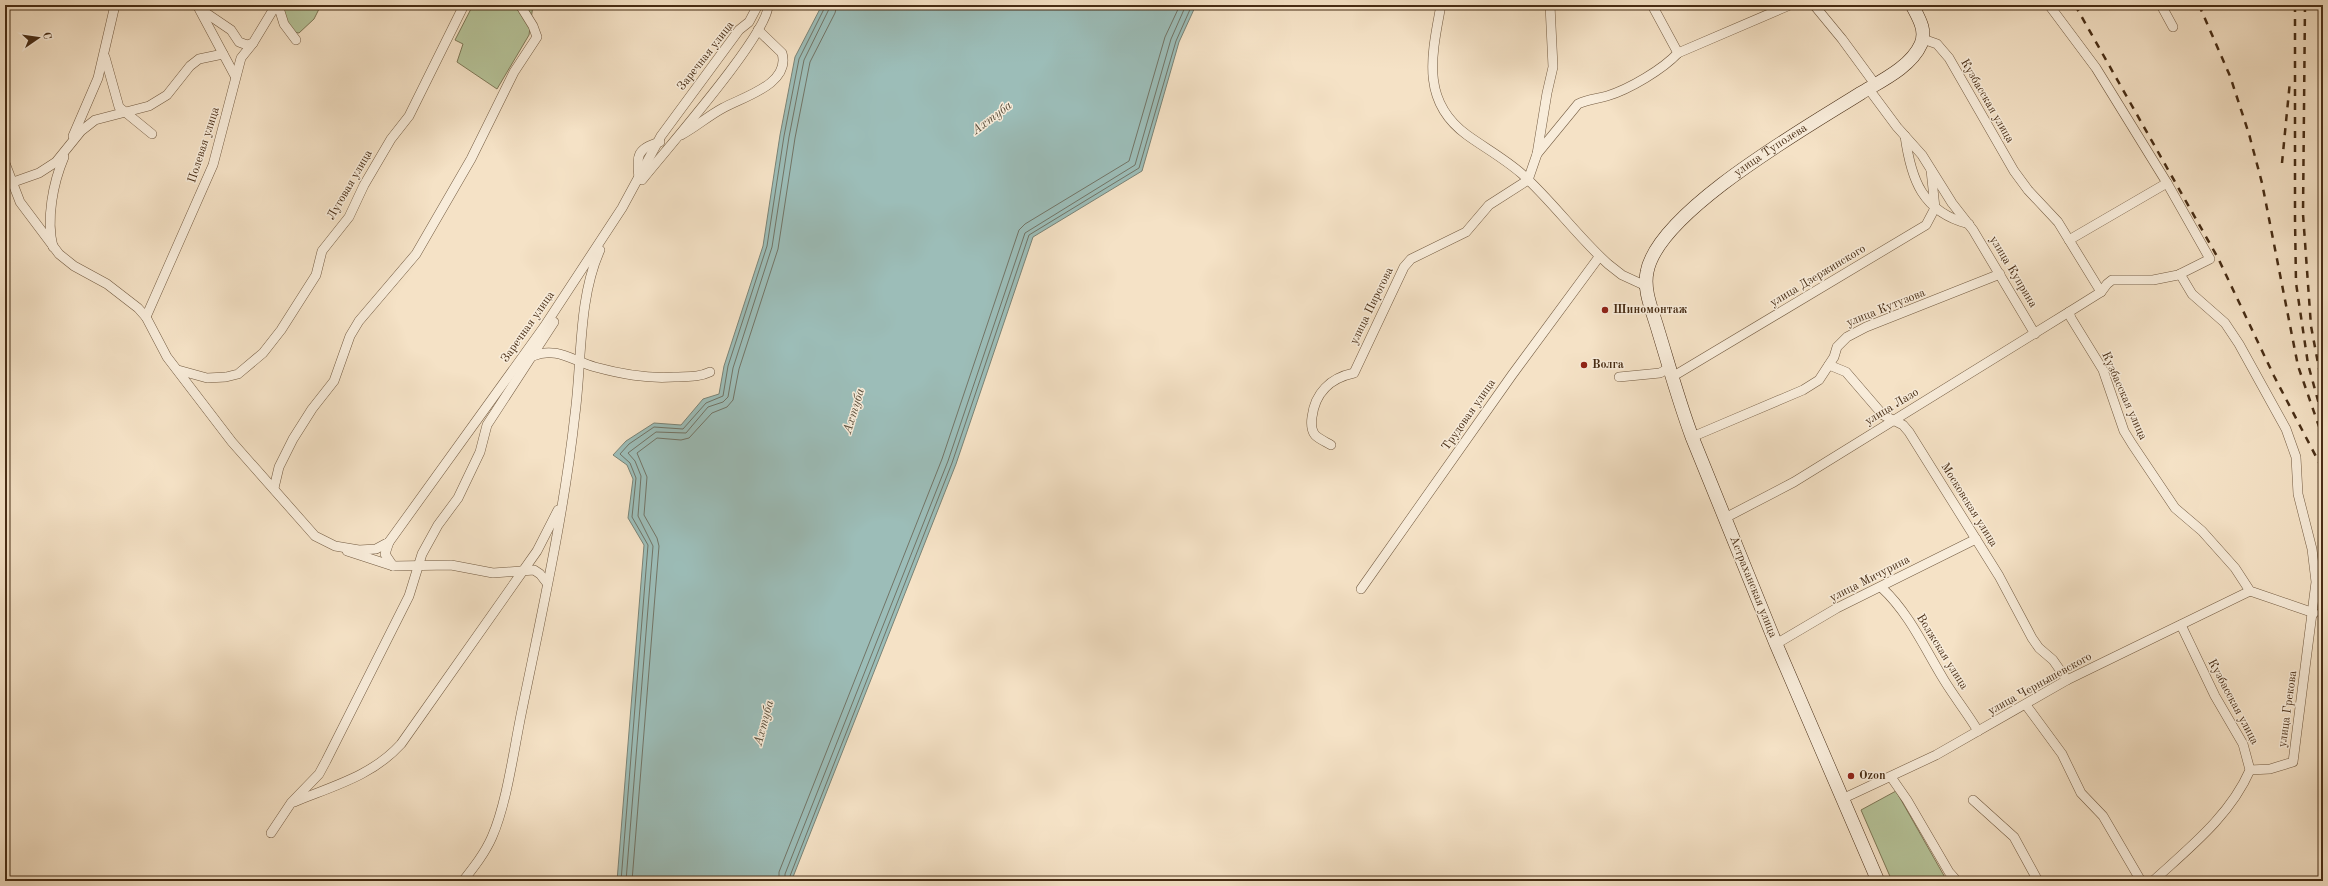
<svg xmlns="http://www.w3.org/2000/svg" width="2328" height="886" viewBox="0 0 2328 886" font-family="'Old Standard TT',serif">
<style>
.green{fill:#b6c49a;stroke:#7e7857}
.water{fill:#9cbdb8;stroke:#7a8376}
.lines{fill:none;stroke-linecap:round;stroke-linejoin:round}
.shore{stroke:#727466;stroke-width:1}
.street-casing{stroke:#725a40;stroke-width:10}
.secondary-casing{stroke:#472c14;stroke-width:14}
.street{stroke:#f8ecda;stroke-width:9}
.secondary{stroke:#f8ecda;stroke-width:13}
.rail{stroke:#472c14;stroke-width:2.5;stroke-dasharray:7 7;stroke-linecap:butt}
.poi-dot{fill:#8f2418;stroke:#f8ecda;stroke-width:1.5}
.labels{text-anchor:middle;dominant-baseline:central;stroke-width:3;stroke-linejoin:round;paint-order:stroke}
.street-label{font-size:12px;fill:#472c14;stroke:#f8ecda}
.poi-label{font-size:12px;font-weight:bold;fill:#472c14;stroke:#f8ecda;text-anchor:start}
.water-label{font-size:13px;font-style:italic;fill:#5c503d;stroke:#f8ecda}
</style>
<rect width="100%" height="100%" fill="#f5e2c6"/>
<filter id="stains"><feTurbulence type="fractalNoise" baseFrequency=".005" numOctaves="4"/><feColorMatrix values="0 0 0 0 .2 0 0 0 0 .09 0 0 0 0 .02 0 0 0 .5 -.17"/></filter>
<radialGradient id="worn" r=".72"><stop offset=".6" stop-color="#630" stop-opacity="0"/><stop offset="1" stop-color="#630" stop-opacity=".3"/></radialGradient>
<g class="green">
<path d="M282,5H321L314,19L299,33L293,32L284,15Z"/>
<path d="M473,5H533L529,35L497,89L457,62L463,44L455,40Z"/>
<path d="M1896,791L1947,881H1892L1861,810Z"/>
</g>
<g class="water">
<path d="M822,5H1196L1179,42L1142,171L1033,237L956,464L793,877L794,881H617L644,545L628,518L633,479L627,465L613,455L626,441L654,423L681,425L703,399L719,394L724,366L763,246L780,135L795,57Z"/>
<path d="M891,877H949L947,881H886Z"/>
</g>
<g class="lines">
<g class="shore">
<path d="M621,881L648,545L632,517L636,478L630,463L620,454L629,444L654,427L683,429L706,403L723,396L728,366L767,246L784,136L799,59L826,5"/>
<path d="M626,881L653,546L638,516L641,476L635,461L628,453L656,432L686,433L708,407L723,402L728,397L733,368L772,247L789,137L804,60L831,5"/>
<path d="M632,881L659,546L657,538L644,515L647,477L637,453L657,438L681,440L689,438L712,413L727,407L733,400L739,369L778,249L795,138L810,62L835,13L837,5"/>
<path d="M779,881V872L942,459L1019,230L1025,224L1129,161L1165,37L1180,5"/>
<path d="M785,881V874L948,461L1025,233L1135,165L1171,39L1186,5"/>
<path d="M790,881V876L952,463L1029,235L1139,168L1176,41L1192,5"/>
</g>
<g class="street-casing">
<g id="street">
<path d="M197,5L235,76"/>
<path d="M278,5L284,24L296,40"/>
<path d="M1441,5C1432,54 1420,101 1467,135C1485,148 1505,159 1522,174C1553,202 1577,236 1608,264L1622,275L1646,286"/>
<path d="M1652,5L1678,53"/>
<path d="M1814,5L1842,39L1875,84"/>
<path d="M2049,5L2096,68L2167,183L2069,240"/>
<path d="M2161,5L2173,27"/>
<path d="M203,11L231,30L239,42L247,45L253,43"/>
<path d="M1923,39L1937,44L1949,58L2014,171L2028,190L2058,222L2101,292"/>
<path d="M105,57L119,107L152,134"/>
<path d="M1868,88L1897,127L1922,155L1952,203L1973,230L2035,334"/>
<path d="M681,135C696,127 708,116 723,108C743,97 791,84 782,53L758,30"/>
<path d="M73,136L98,78L115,5"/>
<path d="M1905,136C1911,179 1922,212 1969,224"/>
<path d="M1537,154L1547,93L1553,67L1550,5"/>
<path d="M5,163L20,202L59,254L74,266L107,284L138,308L146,317L167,357L232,442L315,536L335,546L359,550L376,549L389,542L544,327L622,208L661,136L739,30L749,22L758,5"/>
<path d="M639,178C636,156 637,148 660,142"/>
<path d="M642,180C664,152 770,32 768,5"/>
<path d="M2167,183L2210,259L2178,275L2153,280H2112L2107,284L2101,292L2069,312L2071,318L2103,370L2124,431L2132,444L2175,508L2202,531L2235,568L2250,591L2314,613"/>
<path d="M5,185L39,173L56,162L81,131L95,120L149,106L167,95L190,66L199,59L223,54"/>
<path d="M53,247C46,219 53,183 64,157"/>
<path d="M2180,274L2192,294L2225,323L2239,344L2286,429L2296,457L2298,494L2312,549L2316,582L2293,762L2270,769L2250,770"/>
<path d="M146,317L213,165L241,58L253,43L276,5"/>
<path d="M533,356C556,346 573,361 595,367C621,374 646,379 674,377C687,376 697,378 710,372"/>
<path d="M1829,365L1846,372L1883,415L1903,425L1909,432L1999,576L2032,638L2039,648L2053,660L2067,680"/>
<path d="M178,370L207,378L226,377L238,374L263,353L281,330L316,275L322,251L349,217L364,185L391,139L409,116L464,5"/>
<path d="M1619,377L1660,373L1669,368"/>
<path d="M1672,377L1926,225L1935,208L1931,170"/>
<path d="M1692,437L1803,390L1819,380L1834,357L1837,347L1847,337L1866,327L2000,274"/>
<path d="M1331,445C1326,442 1319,439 1315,435C1311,430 1311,424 1312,417C1315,393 1330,378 1354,373L1404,267L1411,259L1466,232L1489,205L1528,180L1537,154L1578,104C1588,99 1597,99 1607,96C1630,89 1663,69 1678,53L1790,5"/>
<path d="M274,488L279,467L293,439L312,409L334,381L350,336L359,321L416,254L471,159L514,72L537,37L533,26L520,5"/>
<path d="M1725,518L1794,482L2069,312"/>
<path d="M389,542L385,554L393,566"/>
<path d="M347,551L393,566L451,565L493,573L534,570L540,574L547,583"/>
<path d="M1882,588C1909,613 1925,649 1944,680C1955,698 1968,714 1978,731"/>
<path d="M1361,589L1512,375L1599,257"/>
<path d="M1776,644L1837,608L1976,539"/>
<path d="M2026,705L2062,754L2081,793L2103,816L2141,881"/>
<path d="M1891,777L1907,800L1949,872L1957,881"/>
<path d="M1842,799L1936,755L2067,680L2250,591"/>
<path d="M1973,800L2014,837L2038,881"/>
<path d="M294,802C333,786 372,776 401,744L537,551L558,510"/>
<path d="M271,833L291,803L319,774L326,761L409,596L422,554L438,525L458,498L480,452L487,425L554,322"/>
<path d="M463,881C474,867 485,853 492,837C507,803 514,748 522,710C542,612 564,514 575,414C582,362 578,298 600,250"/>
<path d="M2153,881C2189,848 2230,816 2250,770L2243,744L2215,696L2181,625"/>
</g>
</g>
<g class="secondary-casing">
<g id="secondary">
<path id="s1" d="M1878,881L1776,644L1692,437C1679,402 1669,366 1658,330C1653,312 1643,291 1647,272C1658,211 1809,126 1861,93C1881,81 1911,67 1921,44C1927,30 1918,17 1912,5"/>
</g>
</g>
<use href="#street" class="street"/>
<use href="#secondary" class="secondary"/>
<g class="rail">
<path d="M2075,5L2218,258L2274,376L2323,470"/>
<path d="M2199,5L2230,76L2249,134L2262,183L2298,366L2323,438"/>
<path d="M2295,5V219L2296,283L2308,364L2323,419"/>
<path d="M2305,5L2303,214L2311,326L2323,390"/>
<path d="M2282,163L2290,81"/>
</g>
</g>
<g class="poi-dot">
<circle cx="1605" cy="310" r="4"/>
<circle cx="1584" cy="365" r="4"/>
<circle cx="1851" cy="776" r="4"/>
</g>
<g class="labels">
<g class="street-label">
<text transform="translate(706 56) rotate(-52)">Заречная улица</text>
<text transform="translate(1987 101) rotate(60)">Кузбасская улица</text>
<text transform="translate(204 145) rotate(-72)">Полевая улица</text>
<text stroke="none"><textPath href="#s1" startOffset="830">улица Туполева</textPath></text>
<text transform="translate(350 185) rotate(-60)">Луговая улица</text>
<text transform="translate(2013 272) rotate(59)">улица Куприна</text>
<text transform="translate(1818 276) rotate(-31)">улица Дзержинского</text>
<text transform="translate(1372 306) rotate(-64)">улица Пирогова</text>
<text transform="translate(1886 308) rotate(-22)">улица Кутузова</text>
<text transform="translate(528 327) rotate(-55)">Заречная улица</text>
<text transform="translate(2124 396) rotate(66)">Кузбасская улица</text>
<text transform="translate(1892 407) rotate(-31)">улица Лазо</text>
<text transform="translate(1469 415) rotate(-55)">Трудовая улица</text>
<text transform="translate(1969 505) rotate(58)">Московская улица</text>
<text transform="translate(1870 579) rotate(-27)">улица Мичурина</text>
<text transform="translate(1753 587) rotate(68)">Астраханская улица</text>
<text transform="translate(1942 652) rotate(58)">Волжская улица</text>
<text transform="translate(2040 684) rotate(-29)">улица Чернышевского</text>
<text transform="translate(2233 702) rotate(62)">Кузбасская улица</text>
<text transform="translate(2288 709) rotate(-82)">улица Грекова</text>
</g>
<g class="poi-label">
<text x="1613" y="310">Шиномонтаж</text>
<text x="1592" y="365">Волга</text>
<text x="1859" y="776">Ozon</text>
</g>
<g class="water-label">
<text transform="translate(992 118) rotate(-37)">Ахтуба</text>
<text transform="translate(854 411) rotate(-73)">Ахтуба</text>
<text transform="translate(764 723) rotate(-75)">Ахтуба</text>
</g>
</g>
<rect width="2328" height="886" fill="none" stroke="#f5e2c6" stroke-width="20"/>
<rect x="6" y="6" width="2316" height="874" fill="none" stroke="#472c14" stroke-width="2"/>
<rect x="10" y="10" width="2308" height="866" fill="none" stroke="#472c14"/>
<g transform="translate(38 38) rotate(77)" stroke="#f8ecda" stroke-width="3" paint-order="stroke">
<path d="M0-3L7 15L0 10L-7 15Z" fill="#472c14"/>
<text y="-6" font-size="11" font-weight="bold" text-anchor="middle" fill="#472c14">С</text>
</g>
<rect width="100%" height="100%" filter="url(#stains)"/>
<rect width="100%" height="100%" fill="url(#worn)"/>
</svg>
